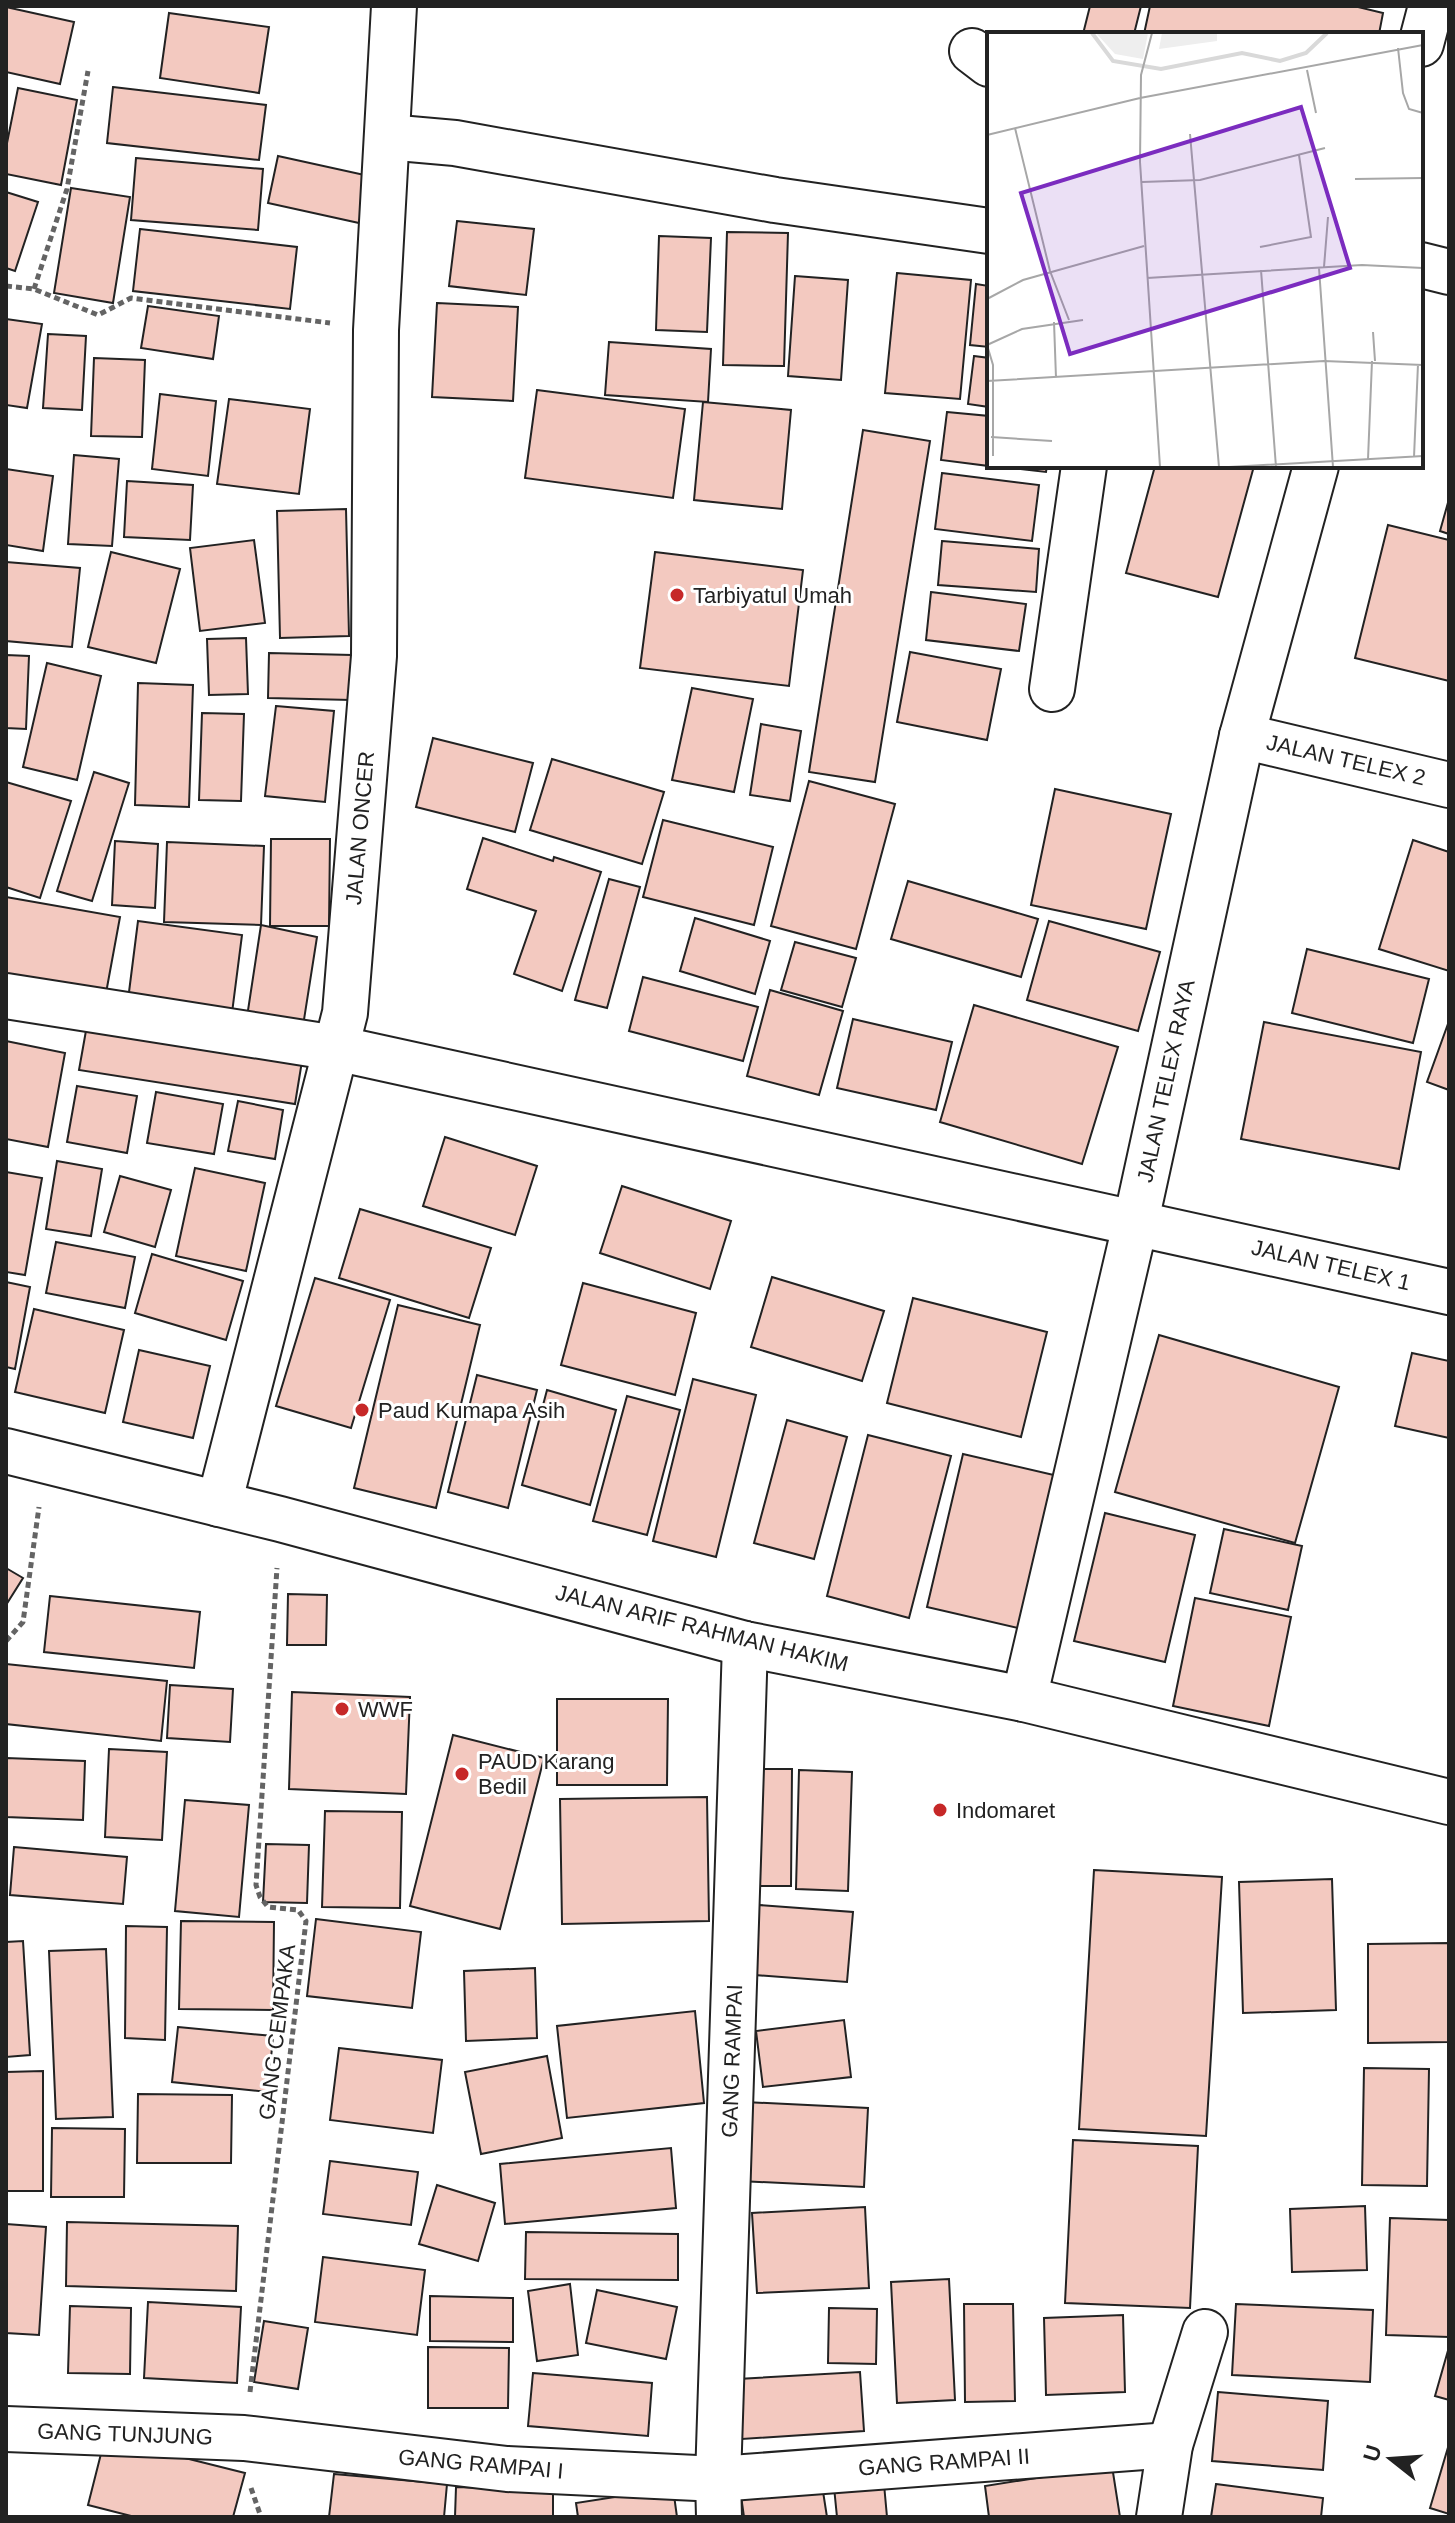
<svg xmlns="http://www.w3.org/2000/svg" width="1455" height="2523" viewBox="0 0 1455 2523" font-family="Helvetica,sans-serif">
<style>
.building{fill:#f3c9c0;stroke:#222;stroke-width:2}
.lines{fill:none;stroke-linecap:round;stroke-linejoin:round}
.minor-casing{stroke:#222;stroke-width:48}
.path{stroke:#646464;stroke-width:5;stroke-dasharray:6 4;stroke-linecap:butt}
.minor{stroke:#fff;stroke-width:44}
.poi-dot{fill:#c62828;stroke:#fff;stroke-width:3}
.labels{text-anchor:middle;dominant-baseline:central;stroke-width:6;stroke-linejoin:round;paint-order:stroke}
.poi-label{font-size:22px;fill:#222;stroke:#fff;text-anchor:start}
.street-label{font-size:22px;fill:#222;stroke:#fff}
.inset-river{fill:none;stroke:#d9d9d9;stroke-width:4}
.inset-road{fill:none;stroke:#a7a7a7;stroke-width:2}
.view{fill:#7b2cbf;fill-opacity:0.15;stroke:#7b2cbf;stroke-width:4}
.inset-edge{fill:none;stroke:#222;stroke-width:4}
</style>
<rect width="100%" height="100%" fill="#fff"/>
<g class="building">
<path d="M1090,6H1141L1134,34H1083Z"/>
<path d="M1150,6H1354L1383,13L1379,34H1144Z"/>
<path d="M6,7L74,22L60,84L6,72Z"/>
<path d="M169,13L269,27L259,93L160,78Z"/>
<path d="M113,87L266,105L259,160L107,143Z"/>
<path d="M18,88L77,100L61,185L6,174V148Z"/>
<path d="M278,156L369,176L359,223L268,203Z"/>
<path d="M136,158L263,169L258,230L131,220Z"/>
<path d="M71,188L130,197L113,303L54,293Z"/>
<path d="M6,192L38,202L15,271L6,268Z"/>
<path d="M457,221L534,229L526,295L449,286Z"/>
<path d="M140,229L297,247L290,309L133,291Z"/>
<path d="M727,232L788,233L784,366L723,365Z"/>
<path d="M659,236L711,238L707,332L656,330Z"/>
<path d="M897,273L971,280L960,399L885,393Z"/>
<path d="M795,276L848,280L841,380L788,376Z"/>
<path d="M976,284L989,286V347L970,345Z"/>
<path d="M437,303L518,307L513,401L432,397Z"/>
<path d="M148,306L219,316L213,359L141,348Z"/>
<path d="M6,319L42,324L27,408L6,405Z"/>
<path d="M48,334L86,336L82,410L43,408Z"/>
<path d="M609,342L711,349L708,402L605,395Z"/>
<path d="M974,356L989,358V407L968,404Z"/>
<path d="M94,358L145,360L142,437L91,436Z"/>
<path d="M537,390L685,409L673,498L525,478Z"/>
<path d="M160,394L216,401L208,476L152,469Z"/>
<path d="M229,399L310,409L299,494L217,484Z"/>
<path d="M703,402L791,410L782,509L694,500Z"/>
<path d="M947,412L989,416V466L941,460Z"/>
<path d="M863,430L930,441L875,782L809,772Z"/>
<path d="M74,455L119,459L112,546L68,544Z"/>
<path d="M993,466H1047L1046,472Z"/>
<path d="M1155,466H1254L1218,597L1126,573Z"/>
<path d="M6,469L53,476L43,551L6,545Z"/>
<path d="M942,473L1039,485L1032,541L935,529Z"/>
<path d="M127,481L193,485L190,540L124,537Z"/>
<path d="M1449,499V534L1440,531Z"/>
<path d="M346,509L349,636L280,638L277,511Z"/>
<path d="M1388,525L1449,540V681L1355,658Z"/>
<path d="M254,540L265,623L200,631L190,548Z"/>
<path d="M942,541L1039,549L1036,592L938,585Z"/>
<path d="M111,552L180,569L156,663L88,647Z"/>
<path d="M655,552L803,570L789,686L640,668Z"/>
<path d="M6,562L80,568L72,647L6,641Z"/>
<path d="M931,592L1026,604L1019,651L926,640Z"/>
<path d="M246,638L248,694L209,695L207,639Z"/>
<path d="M910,652L1001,669L987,740L897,722Z"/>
<path d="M269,653L352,655L351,700L268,698Z"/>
<path d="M6,655L29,656L26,729L6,728Z"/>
<path d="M47,663L101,676L77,780L23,767Z"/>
<path d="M138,683L193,685L189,807L135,805Z"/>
<path d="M692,688L753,699L734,792L672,780Z"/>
<path d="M276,706L334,711L325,802L265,796Z"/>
<path d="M202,713L244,714L241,801L199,800Z"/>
<path d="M761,724L801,731L790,801L750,795Z"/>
<path d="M433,738L533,763L515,832L416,807Z"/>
<path d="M552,759L664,792L642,864L530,830Z"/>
<path d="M94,772L129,783L92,901L57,891Z"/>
<path d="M809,781L895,804L856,949L771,926Z"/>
<path d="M6,782L71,801L40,898L6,887Z"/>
<path d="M1055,789L1171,814L1146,929L1031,905Z"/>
<path d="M663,820L773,847L754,925L643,897Z"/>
<path d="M483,838L553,861L554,857L601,872L562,991L514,974L536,911L467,889Z"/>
<path d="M271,839H330L329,926H270Z"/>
<path d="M1413,840L1449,852V971L1379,949Z"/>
<path d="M115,841L158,844L155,908L112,905Z"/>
<path d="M167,842L264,846L261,925L164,922Z"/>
<path d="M609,879L640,887L607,1008L575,1000Z"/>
<path d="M908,881L1038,919L1021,977L891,939Z"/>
<path d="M6,897L120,917L106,993L6,976Z"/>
<path d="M695,918L770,941L755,994L680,971Z"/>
<path d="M138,921L242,935L232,1013L128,1000Z"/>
<path d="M1049,921L1160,952L1138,1031L1027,1000Z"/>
<path d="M261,925L317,937L303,1026L247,1017Z"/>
<path d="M795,942L856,958L842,1007L781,990Z"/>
<path d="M1307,949L1429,979L1413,1043L1292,1013Z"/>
<path d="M643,977L758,1007L743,1061L629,1031Z"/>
<path d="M770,990L843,1011L819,1095L747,1076Z"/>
<path d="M974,1005L1118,1047L1082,1164L940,1122Z"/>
<path d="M853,1019L952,1042L936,1110L837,1088Z"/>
<path d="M1449,1021V1090L1427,1082Z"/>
<path d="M1264,1022L1421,1052L1399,1169L1241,1139Z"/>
<path d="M87,1025L302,1061L295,1104L79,1070Z"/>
<path d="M6,1041L65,1053L48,1147L6,1139Z"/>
<path d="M77,1086L137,1096L127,1153L67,1142Z"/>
<path d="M156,1092L223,1104L214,1154L147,1143Z"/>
<path d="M238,1101L283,1110L275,1159L228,1151Z"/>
<path d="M445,1137L537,1166L515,1235L423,1206Z"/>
<path d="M57,1161L102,1169L91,1236L46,1229Z"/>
<path d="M195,1168L265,1183L246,1271L176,1256Z"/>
<path d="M6,1172L42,1178L25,1275L6,1272Z"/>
<path d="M120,1176L171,1190L155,1247L104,1232Z"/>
<path d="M622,1186L731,1221L710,1289L600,1253Z"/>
<path d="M360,1209L491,1248L469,1318L339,1278Z"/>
<path d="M56,1242L135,1257L125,1308L46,1293Z"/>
<path d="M152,1254L243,1281L226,1340L135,1313Z"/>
<path d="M772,1277L884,1311L862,1381L751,1347Z"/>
<path d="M315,1278L390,1300L351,1428L276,1406Z"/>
<path d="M6,1282L30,1287L15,1369L6,1367Z"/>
<path d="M583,1283L696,1313L675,1395L561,1365Z"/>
<path d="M913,1298L1047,1332L1021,1437L887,1403Z"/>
<path d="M398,1305L480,1325L436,1508L354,1488Z"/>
<path d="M34,1309L124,1330L105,1413L15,1392Z"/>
<path d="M1159,1335L1339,1387L1295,1543L1115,1492Z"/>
<path d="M139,1350L210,1366L193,1438L123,1422Z"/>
<path d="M1412,1353L1449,1361V1438L1395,1426Z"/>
<path d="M477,1375L537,1390L508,1508L448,1492Z"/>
<path d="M693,1379L756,1395L716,1557L653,1541Z"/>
<path d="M547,1390L616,1410L590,1505L522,1485Z"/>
<path d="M627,1396L680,1410L647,1535L593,1521Z"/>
<path d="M787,1420L847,1437L814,1559L754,1543Z"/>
<path d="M868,1435L951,1456L909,1618L827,1596Z"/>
<path d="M963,1454L1058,1476L1022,1629L927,1607Z"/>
<path d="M1105,1513L1195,1535L1165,1662L1074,1641Z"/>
<path d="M1224,1529L1302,1546L1288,1610L1210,1593Z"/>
<path d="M6,1568L23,1578L6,1605Z"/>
<path d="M288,1594L327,1595L326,1645H287Z"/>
<path d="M50,1596L200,1612L194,1668L44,1652Z"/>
<path d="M1195,1598L1291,1617L1269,1726L1173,1706Z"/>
<path d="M6,1664L167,1681L161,1741L6,1724Z"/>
<path d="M170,1685L233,1689L230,1742L167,1738Z"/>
<path d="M292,1692L410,1697L406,1794L289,1789Z"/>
<path d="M557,1699H668L667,1785H557Z"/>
<path d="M453,1735L544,1758L500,1929L410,1906Z"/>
<path d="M109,1749L167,1752L162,1840L105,1837Z"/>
<path d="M6,1758L85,1761L83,1820L6,1817Z"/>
<path d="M746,1769H792L791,1886H744Z"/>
<path d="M799,1770L852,1772L848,1891L796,1889Z"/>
<path d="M707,1797L709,1921L562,1924L560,1799Z"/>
<path d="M185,1800L249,1805L239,1917L175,1911Z"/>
<path d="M325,1811L402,1812L400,1908L322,1907Z"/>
<path d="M266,1844L309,1845L307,1903L263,1902Z"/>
<path d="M14,1847L127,1857L123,1904L10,1895Z"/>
<path d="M1094,1870L1222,1877L1206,2136L1079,2129Z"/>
<path d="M1332,1879L1336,2010L1243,2013L1239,1882Z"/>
<path d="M759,1905L853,1912L847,1982L755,1975Z"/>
<path d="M316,1919L421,1932L412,2008L307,1996Z"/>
<path d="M181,1921L274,1922L273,2010L179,2009Z"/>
<path d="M126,1926L167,1927L165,2040L125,2038Z"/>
<path d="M23,1941L30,2055L6,2057V1942Z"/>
<path d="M1449,1943V2042L1368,2043V1944Z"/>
<path d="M106,1949L113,2117L56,2119L49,1951Z"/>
<path d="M535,1968L537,2038L466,2041L464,1971Z"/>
<path d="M695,2011L704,2103L567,2118L557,2026Z"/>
<path d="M844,2020L851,2077L763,2087L756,2031Z"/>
<path d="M178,2027L273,2036L268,2092L172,2082Z"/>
<path d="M339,2048L442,2060L433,2133L330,2120Z"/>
<path d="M547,2056L562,2138L481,2154L465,2072Z"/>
<path d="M1364,2068L1429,2069L1427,2186L1362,2185Z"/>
<path d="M43,2071V2191H6V2072Z"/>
<path d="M138,2094L232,2095L231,2163H137Z"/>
<path d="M745,2102L868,2108L864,2187L740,2181Z"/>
<path d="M52,2128L125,2129L124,2197H51Z"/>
<path d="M1073,2140L1198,2146L1190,2308L1065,2303Z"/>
<path d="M671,2148L676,2208L505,2224L500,2164Z"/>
<path d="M330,2161L418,2172L411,2225L323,2214Z"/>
<path d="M437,2185L495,2203L478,2261L419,2244Z"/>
<path d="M1365,2206L1367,2270L1292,2272L1290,2209Z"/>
<path d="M865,2207L869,2288L757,2293L752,2213Z"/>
<path d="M1390,2218L1449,2220V2337L1386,2335Z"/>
<path d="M67,2222L238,2226L236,2291L66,2286Z"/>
<path d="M6,2224L46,2227L39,2335L6,2333Z"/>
<path d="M526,2232L678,2234V2280L525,2279Z"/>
<path d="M323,2257L425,2270L417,2335L315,2322Z"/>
<path d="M949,2279L955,2400L897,2403L891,2282Z"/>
<path d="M570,2284L578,2355L537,2361L528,2291Z"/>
<path d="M597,2290L677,2307L666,2359L586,2343Z"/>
<path d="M430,2296L513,2298V2342L430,2341Z"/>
<path d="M148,2302L241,2307L237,2383L144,2378Z"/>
<path d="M964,2304H1013L1015,2401L965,2402Z"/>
<path d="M1236,2304L1373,2310L1370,2382L1232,2375Z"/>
<path d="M70,2306L131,2308L130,2374L68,2373Z"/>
<path d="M829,2308L877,2309L876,2364L828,2363Z"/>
<path d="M1123,2315L1125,2392L1046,2395L1044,2318Z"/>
<path d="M264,2321L308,2328L298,2389L254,2382Z"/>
<path d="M428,2347L509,2348L508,2408H428Z"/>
<path d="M1449,2347V2400L1435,2396Z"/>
<path d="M860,2372L864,2431L742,2439L738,2379Z"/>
<path d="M533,2373L652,2383L648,2436L528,2426Z"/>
<path d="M1218,2392L1328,2401L1323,2470L1212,2461Z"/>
<path d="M105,2438L245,2473L233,2517H135L88,2505Z"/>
<path d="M1449,2444V2514L1430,2508Z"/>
<path d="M1112,2466L1120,2517H989L985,2486Z"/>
<path d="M883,2473L887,2517H837L833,2477Z"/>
<path d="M334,2474L447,2484L444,2517H329Z"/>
<path d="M1216,2484L1323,2498L1321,2517H1211Z"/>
<path d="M822,2485L827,2517H744L741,2496Z"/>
<path d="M456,2487L553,2490V2517H455Z"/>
<path d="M673,2488L677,2517H578L576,2503Z"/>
</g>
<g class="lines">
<g class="minor-casing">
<g id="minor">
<path d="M1421,44L1431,6"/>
<path d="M972,51L989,64"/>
<path d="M387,137L455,143L775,200L989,231"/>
<path d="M1421,265L1449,272"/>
<path d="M1052,689L1084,466"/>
<path d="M1242,736L1449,785"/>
<path d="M6,996L336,1048L1449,1292"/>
<path d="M6,1451L280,1519L745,1644L1024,1699L1449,1802"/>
<path d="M219,1504L345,1013L374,656L376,330L394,6"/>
<path d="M1024,1699L1136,1221L1242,736L1316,466"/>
<path d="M6,2429L244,2438L507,2469L718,2479L1170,2445"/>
<path d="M719,2517L718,2479L745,1644"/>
<path d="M1159,2517L1170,2445L1205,2332"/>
</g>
</g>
<g class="path">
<path d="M6,286L34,289L98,315L131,298L330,323"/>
<path d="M34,289L67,189L88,71"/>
<path d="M6,1641L23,1622L39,1507"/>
<path d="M250,2392L306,1921L298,1910L268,1907L260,1897L256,1885L277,1568"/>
<path d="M251,2488L261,2517"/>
</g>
<use href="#minor" class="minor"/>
</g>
<g class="poi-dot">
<circle cx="677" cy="595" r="8"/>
<circle cx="362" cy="1410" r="8"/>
<circle cx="342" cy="1709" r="8"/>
<circle cx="462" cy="1774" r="8"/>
<circle cx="940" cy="1810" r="8"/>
</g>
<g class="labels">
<g class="poi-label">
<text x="693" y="595">Tarbiyatul Umah</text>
<text x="378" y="1410">Paud Kumapa Asih</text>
<text x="358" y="1709">WWF</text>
<text x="478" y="1761">PAUD Karang<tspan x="478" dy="25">Bedil</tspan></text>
<text x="956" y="1810">Indomaret</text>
</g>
<g class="street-label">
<text transform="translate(1346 760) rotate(13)">JALAN TELEX 2</text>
<text transform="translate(360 828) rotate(-85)">JALAN ONCER</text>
<text transform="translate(1166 1081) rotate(-78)">JALAN TELEX RAYA</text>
<text transform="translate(1331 1265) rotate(13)">JALAN TELEX 1</text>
<text transform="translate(702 1628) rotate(14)">JALAN ARIF RAHMAN HAKIM</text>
<text transform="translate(277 2032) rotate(-83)">GANG CEMPAKA</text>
<text transform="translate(732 2061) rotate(-88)">GANG RAMPAI</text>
<text transform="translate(125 2434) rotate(2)">GANG TUNJUNG</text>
<text transform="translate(944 2462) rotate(-4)">GANG RAMPAI II</text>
<text transform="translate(481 2464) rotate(5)">GANG RAMPAI I</text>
</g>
</g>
<g transform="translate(987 32)">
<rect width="436" height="436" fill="#fff"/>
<path d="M109,1H161L156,27L128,22ZM175,1H230V9L172,17Z" fill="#eee"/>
<path class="inset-river" d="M105,1L126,29L174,37L255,21L293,29L319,21L340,1"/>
<path class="inset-road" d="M165,1L154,43L153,130L173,435M411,16L416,61L422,77L436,81M320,38L329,81M28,96L63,239L82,288M203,102L232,435M0,103L153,66L436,13M368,147L436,146M155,150L213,148L338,116M273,215L324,205L312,123M337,235L341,185M332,236L346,435M274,238L289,435M160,246L375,233L436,236M0,267L36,248L157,214M67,290L69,346M386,300L388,329M0,313L6,333V424M0,313L35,297L96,288M0,349L337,329L436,333M4,405L65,409M427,425L431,332M381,427L385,329M242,435L436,424"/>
<path class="view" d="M314,75L363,236L83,322L34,161Z"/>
<rect width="436" height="436" class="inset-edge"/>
</g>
<rect width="1455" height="2523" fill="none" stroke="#222222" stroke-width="16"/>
<g transform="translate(1391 2459) rotate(287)" stroke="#ffffff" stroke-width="6" paint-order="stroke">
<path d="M0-6L14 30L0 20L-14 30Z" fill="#222222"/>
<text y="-12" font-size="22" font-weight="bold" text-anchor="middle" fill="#222222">U</text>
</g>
</svg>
